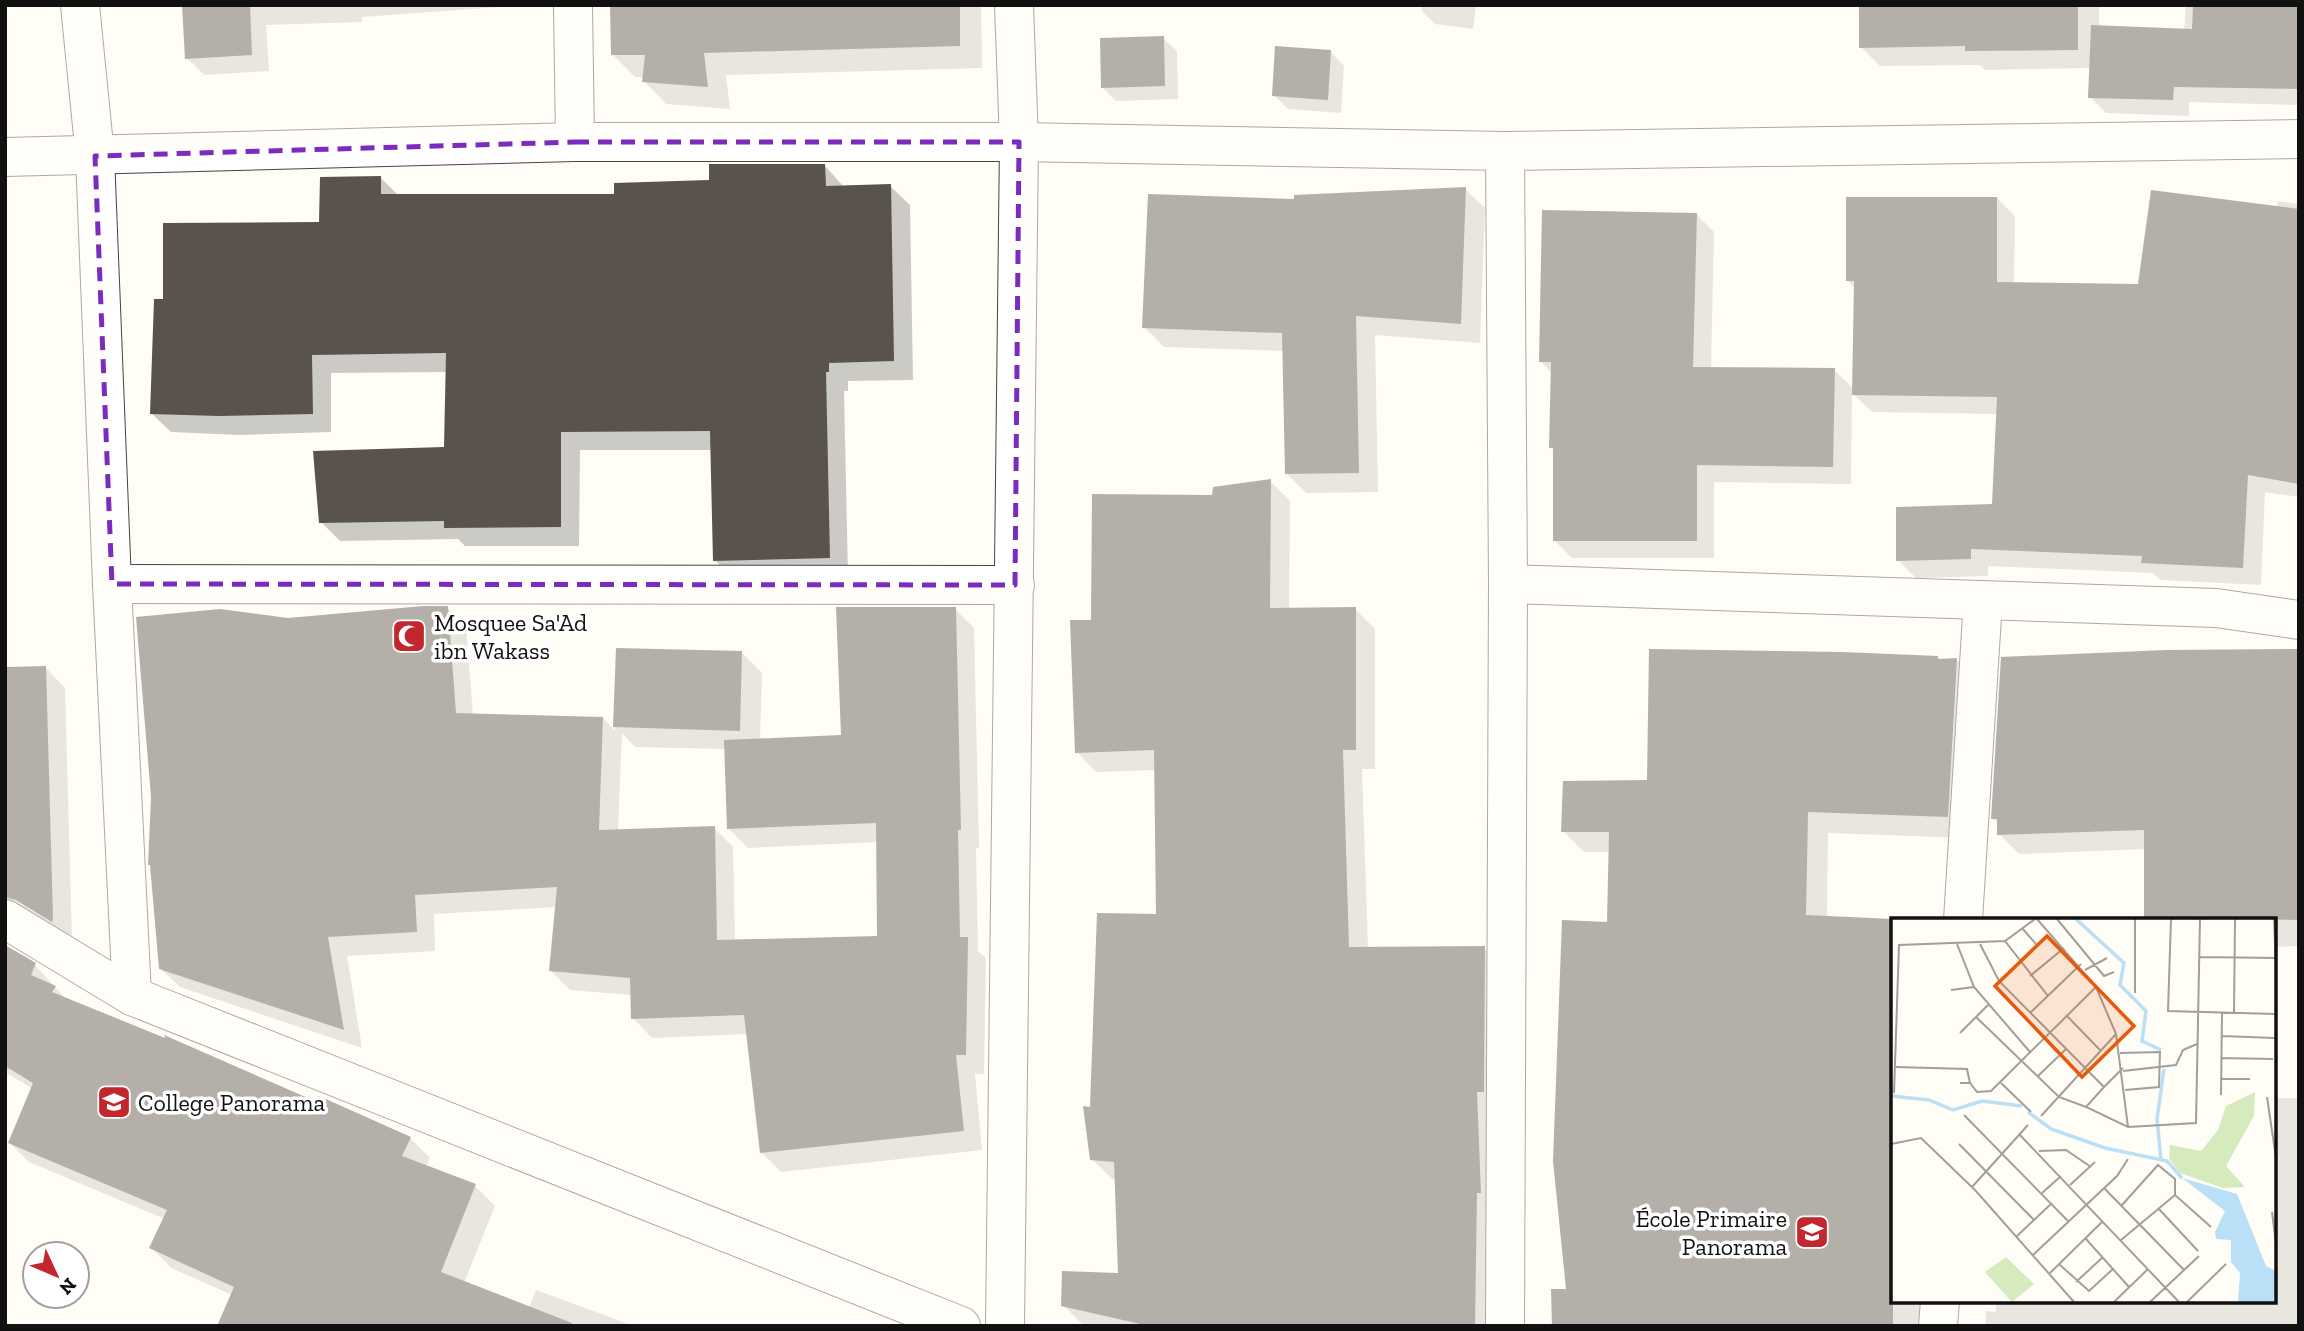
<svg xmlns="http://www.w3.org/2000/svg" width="2304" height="1331" viewBox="0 0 2304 1331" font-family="'Zilla Slab',serif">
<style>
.shadow{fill:#0003;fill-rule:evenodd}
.building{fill:#5a524d}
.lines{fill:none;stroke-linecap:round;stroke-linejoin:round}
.minor-casing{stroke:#444;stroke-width:40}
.minor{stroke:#fff;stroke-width:38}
.marked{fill:none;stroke:#7b2cbf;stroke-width:5;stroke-dasharray:14 9;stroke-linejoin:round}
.labels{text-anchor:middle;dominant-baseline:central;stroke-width:7;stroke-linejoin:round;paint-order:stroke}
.poi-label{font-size:24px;fill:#111;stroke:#fff;text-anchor:start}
.inset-river{fill:none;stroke:#b9e0f7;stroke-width:3.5}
.inset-road{fill:none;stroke:#a09f9a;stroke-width:2}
.view{fill:#e8590c;fill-opacity:0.15;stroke:#e8590c;stroke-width:3.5}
.inset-edge{fill:none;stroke:#111;stroke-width:3.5}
</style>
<rect width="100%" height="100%" fill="#fffdf5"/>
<g class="shadow">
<path d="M184,5H528L362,17V22L266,25L269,71L204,75L187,58Z"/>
<path d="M611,5H981L982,68L726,75L730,109L666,104L644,81V77H635L613,55Z"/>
<path d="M1422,5H1476L1473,29L1435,24L1422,11Z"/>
<path d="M1861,5H2099V27L2184,31L2186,5H2299V105L2189,102V116L2106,113L2090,97L2091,68L1985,70L1980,65L1880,66L1861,47Z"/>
<path d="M1163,38L1177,51L1178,99L1116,101L1103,88Z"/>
<path d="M1331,52L1344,66L1341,113L1288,109L1274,95Z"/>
<path d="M825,166L844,187L890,186L910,205L913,380L848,381V391H844L848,576L734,580L715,560L712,450H580L579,546H465L458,539L340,541L321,522L446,449L447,372L331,373V432L239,435L171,432L151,413L164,301L321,224L380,177L398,195H616Z"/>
<path d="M1465,189L1485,208L1480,343L1375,335L1378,492L1306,493L1286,473L1284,351L1164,347L1144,327L1296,201Z"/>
<path d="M1997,198L2015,216L2014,284L2140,286L2276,208L2278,201L2299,204V497L2265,492L2261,585L2161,580L2153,573L1988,566V576L1916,578L1898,560L1993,506L1998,414L1872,412L1852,393L1851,484L1714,482V558H1572L1554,540V451L1551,447L1552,373L1540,361L1696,214L1714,232L1711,369L1834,370L1854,389L1855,288L1848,281Z"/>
<path d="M1270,481L1290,501L1289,609H1355L1375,629V769H1362L1368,948H1484L1504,968L1494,1326H1087L1083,1325L1063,1305L1120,1274L1117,1179H1112L1092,1159V1108L1158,916L1156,770L1096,772L1077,752L1093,621L1214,496Z"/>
<path d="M447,608L466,627L473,715L603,718L615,731L618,650L742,653L762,673L760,740L842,737L955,609L974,628L979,848H976L978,951L986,958L984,1074H975L982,1150L781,1172L762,1153L748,1034L652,1038L633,1018L632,995L570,990L551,971L557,907L434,914L435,951L347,956L362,1048L180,987L160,968L152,867L149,864L288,619ZM622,733L635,747L726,749L729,829L748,848L878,842V938L735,941L733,847L714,828L618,831Z"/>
<path d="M1937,657L1941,661L1957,660L1978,681L1968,838L1828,833L1827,917L1893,1301H1930L1929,1326H1553L1568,1291L1609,924L1610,852H1584L1563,831L1649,782Z"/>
<path d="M2299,660V946L2274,947V920H2146V849L2019,854L1999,834V824L1993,818Z"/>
<path d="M46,668L65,688L72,940L5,930V669Z"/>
<path d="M5,947L35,965L66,999L317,1105L410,1138L430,1158L426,1167L475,1186L495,1206L464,1283L529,1308L536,1290L634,1326H219L232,1295L171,1268L152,1248L165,1219L29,1162L10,1143L33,1089L5,1072Z"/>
<path d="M2274,1098H2299V1326H1985L1986,1311L1996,1312V1301H2274Z"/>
</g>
<g class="building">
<path d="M182,5H250L252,55L185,59Z"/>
<path d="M610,5H960V46L704,53L708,87L642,82L645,55H611Z"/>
<path d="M1859,5H2078V50L1965,51V46L1859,48Z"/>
<path d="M2193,5L2299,6V89L2174,87L2173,100L2088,98L2091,25L2192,29Z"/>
<path d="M1164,36L1165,86L1101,88L1100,38Z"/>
<path d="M1275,46L1331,50L1328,100L1272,96Z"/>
<path d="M709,164H825L826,186L891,184L894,361L829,363V372H826L830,558L713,561L710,431L561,432V527L444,528V521L319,523L313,451L444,447L446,353L312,355L313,414L219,416L150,414L154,299H163V223L319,222L320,177L381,176V194H614V183L709,180Z"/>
<path d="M1466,187L1461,324L1356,316L1359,473L1285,474L1282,333L1142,328L1148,194L1294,199V195Z"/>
<path d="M2151,190L2299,209V484L2248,475L2243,568L2141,563L2142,556L1971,549V559L1896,561V507L1992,504L1997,397L1852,395L1854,281H1846V197H1997V282L2138,284Z"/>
<path d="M1542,210L1697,213L1693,367L1835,368L1833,467L1697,465V541H1553V448H1549L1551,362H1539Z"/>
<path d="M1271,479L1270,608L1356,607V750H1343L1349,947L1485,946L1484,1092H1477L1481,1193H1477L1475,1326H1149L1061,1306L1062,1271L1118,1273L1114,1162L1090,1160L1083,1106L1090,1107L1097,913L1156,914L1154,750L1075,753L1070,620H1091L1092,494L1212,495L1213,487Z"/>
<path d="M423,606H448L456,713L603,717L599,830L715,826L717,940L877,936L876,823L727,829L724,740L841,735L836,607H956L961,830H958L960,937H968L966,1055H956L964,1131L760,1153L744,1015L631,1019L630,978L549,971L557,887L415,895L417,932L328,937L344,1030L159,969L150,865H148L151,797L136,617L220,609L288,618Z"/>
<path d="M616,648L742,651L740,731L613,727Z"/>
<path d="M1649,649L1842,652L1938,656V659L1957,658L1948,817L1808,812L1806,915L1893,919V1326H1552L1551,1289H1566L1553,1161L1562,920L1607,922L1609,832H1561L1563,781L1647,780Z"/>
<path d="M2299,649V920L2144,917V830L1997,835V819H1991L2001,657L2166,650Z"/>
<path d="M46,666L53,919L52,922L16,900L5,897V667Z"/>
<path d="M5,945L36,963L31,975L56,986L52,992L165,1038L164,1035L317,1102L319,1096L411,1137L402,1156L476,1184L441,1272L572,1323V1326H217L234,1287L149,1248L167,1210L8,1143L33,1083L5,1066Z"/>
</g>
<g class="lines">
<g class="minor-casing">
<g id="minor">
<path d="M80,5L95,156L112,584L132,996"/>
<path d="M573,5L575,142"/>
<path d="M5,157L575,142H1019L1505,151L2299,139"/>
<path d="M112,584L1015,585"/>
<path d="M1508,584L2216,608L2299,620"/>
<path d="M5,919L132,996L961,1326"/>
<path d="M1963,920L1983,600"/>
<path d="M1005,1326L1019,142L1014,5"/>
<path d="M1505,1326L1508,584L1505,151"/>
<path d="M1938,1326L1940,1301"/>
</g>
</g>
<use href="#minor" class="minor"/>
</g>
<path d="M0 0H2304V1331H0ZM575,142H1019L1015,585L112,584L95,156Z" fill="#fffdf5" fill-opacity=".55" fill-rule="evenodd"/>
<path class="marked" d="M575,142H1019L1015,585L112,584L95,156Z"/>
<defs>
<g id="mosque-square" transform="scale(1.75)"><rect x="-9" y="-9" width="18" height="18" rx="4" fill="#c4262e" stroke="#fff"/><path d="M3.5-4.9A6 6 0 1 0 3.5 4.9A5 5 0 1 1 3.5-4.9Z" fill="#fff"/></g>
<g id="school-square" transform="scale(1.75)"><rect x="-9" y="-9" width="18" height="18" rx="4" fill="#c4262e" stroke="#fff"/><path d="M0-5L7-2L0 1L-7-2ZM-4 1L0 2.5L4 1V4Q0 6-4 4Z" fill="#fff"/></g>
</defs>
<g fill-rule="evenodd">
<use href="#mosque-square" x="409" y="636"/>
<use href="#school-square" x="114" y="1102"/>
<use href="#school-square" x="1812" y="1232"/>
</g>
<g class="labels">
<g class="poi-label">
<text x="434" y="622">Mosquee Sa'Ad<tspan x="434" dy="28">ibn Wakass</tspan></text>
<text x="138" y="1102">College Panorama</text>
<text x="1787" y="1218" text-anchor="end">École Primaire<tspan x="1787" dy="28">Panorama</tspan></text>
</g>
</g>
<g transform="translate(1891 918)">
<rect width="385" height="385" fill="#fffdf5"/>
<path d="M364,174L363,198L335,248L354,269L332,270L289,255L278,241L279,227L310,233L327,212L335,188ZM115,339L143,366L121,384L94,354Z" fill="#d5ebbd"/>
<path d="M291,260L346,276L375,348L385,353V384H347L349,355L340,344V322L325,321L324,314L334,293Z" fill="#b9e0f7"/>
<path class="inset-river" d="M185,1L233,45L229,67L255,93L251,123L270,132M0,178L38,182L62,192L91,183L131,188M137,194L160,211L214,230L276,243L291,260M270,242L266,201L273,151"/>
<path class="inset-road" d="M146,1L205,69L225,116L237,209M166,1L213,58L223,54M280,1L277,93L385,96M383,1L385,50M131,10L145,26M114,23L157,78M66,26L83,69L139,134M89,26L108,63L213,169L232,150M309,39L384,40M194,52L216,40M139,58L173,30M60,72L83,69M244,75V1M140,94L190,46M343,95L344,1M175,97L209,132M85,99L168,179L195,189M69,115L97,87M331,118L384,120M229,135L269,134L268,169L234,172M330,140L382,141M5,149L76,151L79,165M232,153L285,147L292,132L306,126M146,159L175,131M330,161H359M69,165H79L86,174L100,173L205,69M110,165L140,194M213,169L195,189L237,209L305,205L309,1M3,175L8,27L114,23L144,1M330,177L331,95M376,179L385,240M73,197L177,303M150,198L225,116M128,216L288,384M0,226L30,220L84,272L183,384M68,226L143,302M148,233L175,232L200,249M179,267L204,244M81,269L137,207M213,270L293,352M151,275L170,258M231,287L267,247L284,261V277M267,290L307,333M381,294L385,325M126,318L161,285M195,321L238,369M230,322L284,277L320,309M142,337L226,258L237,241M168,346L198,373L222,351M159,355L212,303M185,364L212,339M223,384L257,351M259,384L308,338M296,384L335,346"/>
<path class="view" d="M156,18L243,108L191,159L104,68Z"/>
<rect width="385" height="385" class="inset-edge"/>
</g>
<rect width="2304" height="1331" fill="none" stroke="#111111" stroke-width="14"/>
<g transform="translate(56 1275) rotate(134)"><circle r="33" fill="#ffffff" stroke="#a0a0a0" stroke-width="2"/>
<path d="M0-5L12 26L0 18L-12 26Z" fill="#c4262e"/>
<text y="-10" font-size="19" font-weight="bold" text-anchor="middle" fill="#111111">N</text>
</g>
</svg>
